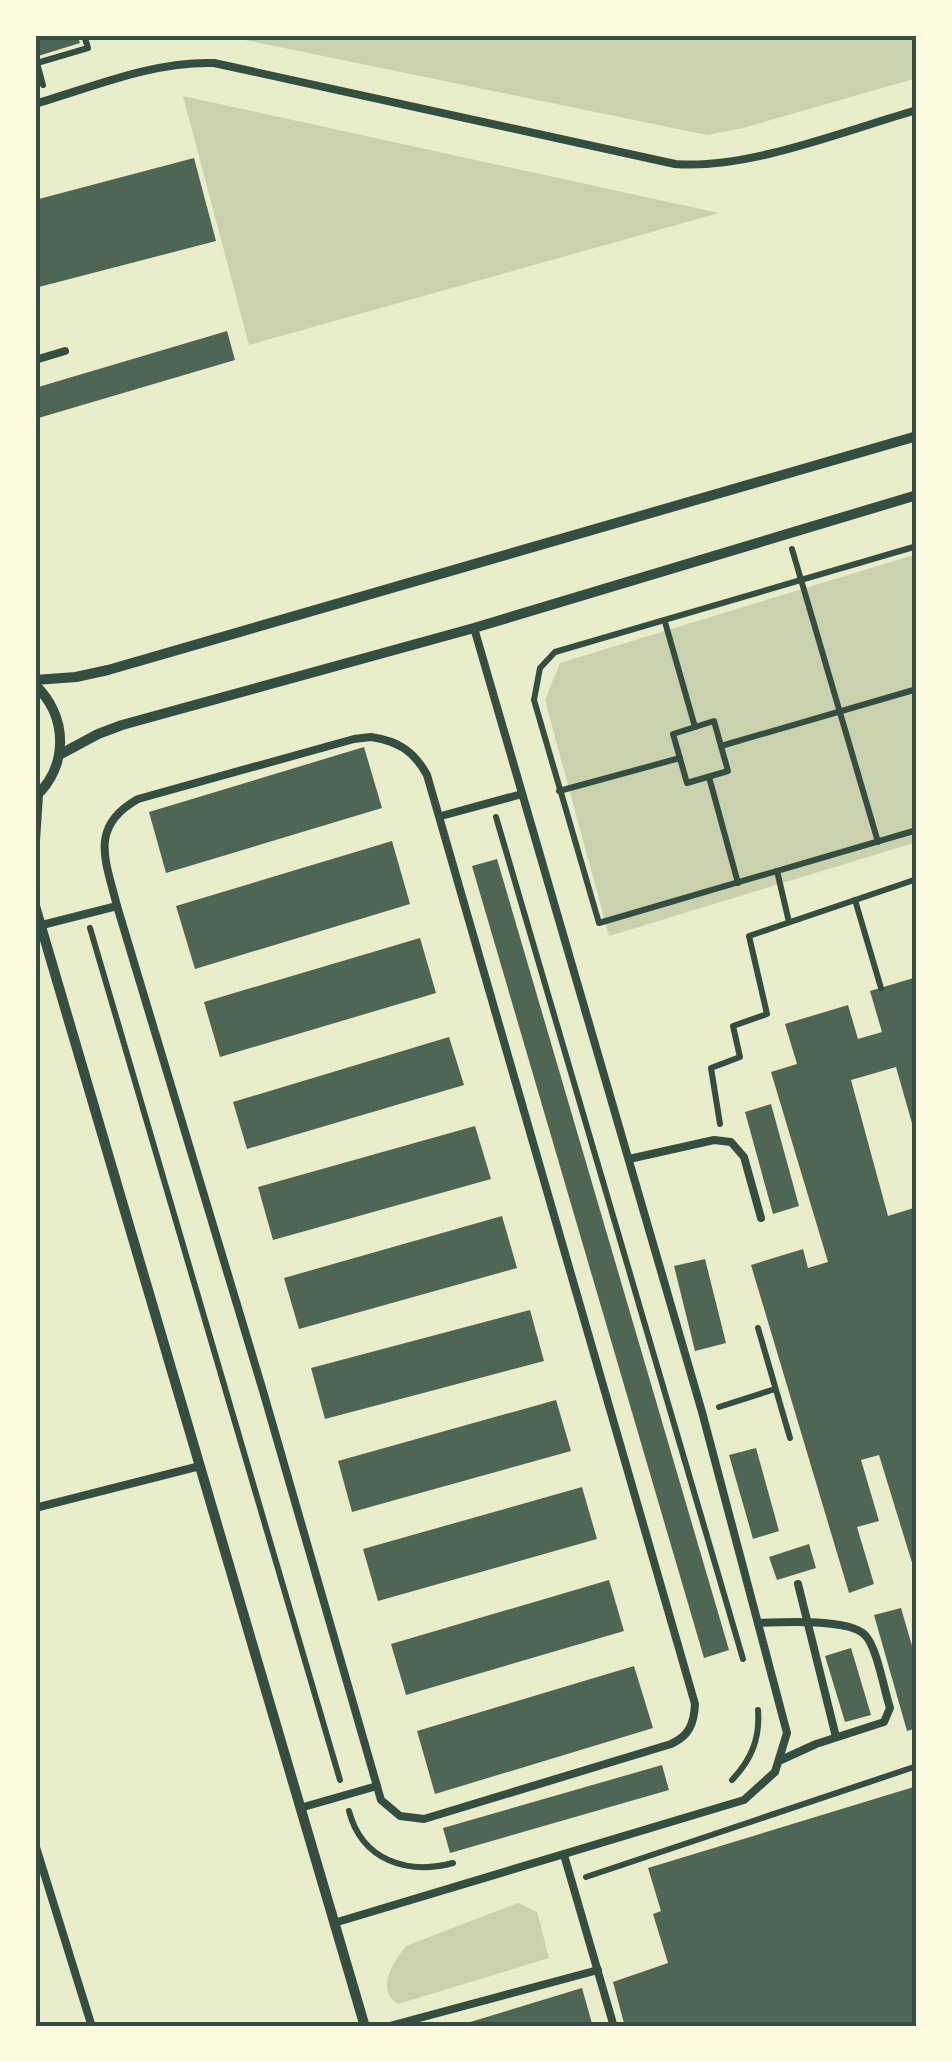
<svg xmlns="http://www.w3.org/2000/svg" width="952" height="2062" viewBox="0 0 952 2062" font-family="Lato,sans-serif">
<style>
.green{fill:#cad2ad}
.building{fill:#4f6655}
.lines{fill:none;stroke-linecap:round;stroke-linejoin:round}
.path{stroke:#344e41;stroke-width:6}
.service{stroke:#344e41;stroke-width:8}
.minor{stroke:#344e41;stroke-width:10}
.neatline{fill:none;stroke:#344e41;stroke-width:4}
</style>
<rect width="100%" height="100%" fill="#e9edc9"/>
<g class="green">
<path d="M221,35H917V78L743,128L707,135Z"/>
<path d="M183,96L719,213L249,345Z"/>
<path d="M917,554V842L609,936L545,700L560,663Z"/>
<path d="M518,1903L537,1912L549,1958L398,2004C375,1990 393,1962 406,1946Z"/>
</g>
<g class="building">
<path d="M35,35H77L80,43L35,57Z"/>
<path d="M194,158L216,241L35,288V200Z"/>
<path d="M227,331L235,360L35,419V388Z"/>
<path d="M364,747L382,808L166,873L149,812Z"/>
<path d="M392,841L410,904L195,969L176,906Z"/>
<path d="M497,859L729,1650L704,1658L472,866Z"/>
<path d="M420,938L436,993L220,1057L204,1002Z"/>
<path d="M917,977V1141L896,1067L851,1080L888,1216L917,1207V1579L879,1455L861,1460L879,1521L857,1527L874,1584L849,1593L751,1265L803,1249L808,1268L828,1262L771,1072L797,1064L785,1024L848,1005L858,1039L882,1032L870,991Z"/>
<path d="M449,1037L464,1085L247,1149L233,1102Z"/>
<path d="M771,1104L799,1206L773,1214L745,1112Z"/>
<path d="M475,1126L491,1179L273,1240L258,1187Z"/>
<path d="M502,1216L517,1268L299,1329L284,1278Z"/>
<path d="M705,1259L726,1343L695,1351L674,1266Z"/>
<path d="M530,1310L544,1361L325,1419L311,1368Z"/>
<path d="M556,1400L571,1451L352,1512L338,1461Z"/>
<path d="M756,1448L779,1531L753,1539L729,1455Z"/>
<path d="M582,1487L597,1539L378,1601L363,1549Z"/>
<path d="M809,1544L816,1568L777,1580L769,1557Z"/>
<path d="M609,1580L624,1631L406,1695L391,1644Z"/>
<path d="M901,1608L917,1663V1728L907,1731L874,1615Z"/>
<path d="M851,1648L871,1715L845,1722L825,1656Z"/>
<path d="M634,1666L653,1728L435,1794L417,1731Z"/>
<path d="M662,1765L669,1790L450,1853L443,1828Z"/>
<path d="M917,1786V2027H625L613,1982L668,1963L653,1914L661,1911L648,1868Z"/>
<path d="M582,1988L593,2027H457V2026Z"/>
</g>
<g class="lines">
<g class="path">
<path d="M43,85L37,63L88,48L84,35"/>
<path d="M917,546L555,652L540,668L534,700L599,923L917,830"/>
<path d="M792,549L878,842"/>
<path d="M665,622L695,727"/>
<path d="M714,721L728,771L687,783L673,734Z"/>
<path d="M721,746L917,689"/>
<path d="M709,777L738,883"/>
<path d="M559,791L680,758"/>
<path d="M496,817L743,1659"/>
<path d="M777,871L789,922"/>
<path d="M855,900L881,988"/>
<path d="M90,928L340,1780"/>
<path d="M720,1124L711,1068L740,1057L733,1026L767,1014L749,936L917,879"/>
<path d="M758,1328L790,1438"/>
<path d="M719,1407L775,1389"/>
<path d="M732,1780C752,1759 760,1738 758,1710"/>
<path d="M349,1811C362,1861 408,1875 453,1863"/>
<path d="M586,1877L917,1766"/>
</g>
<g class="service">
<path d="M35,104C93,87 153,61 214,63L675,164C748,170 846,130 917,110"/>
<path d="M35,360L65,351"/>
<path d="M371,737C398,741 414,751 427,775L695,1704C694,1724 689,1736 671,1744L424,1819L400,1816L381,1800L263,1391L117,906C106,861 88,827 138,799L354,739Z"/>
<path d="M441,816L522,794"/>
<path d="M42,925L117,906"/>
<path d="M629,1159L714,1140L731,1142L744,1157L761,1218"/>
<path d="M35,1508L200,1466"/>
<path d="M798,1584L836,1737"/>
<path d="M758,1623C781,1622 849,1618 865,1635C877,1647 884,1690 890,1708L884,1722L816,1744L781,1760"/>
<path d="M300,1808L377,1786"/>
<path d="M35,1844L92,2027"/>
<path d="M564,1855L614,2027"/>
<path d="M334,1923L744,1800L775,1772L787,1733L702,1412L474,628"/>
<path d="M386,2027L598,1970"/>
</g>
<g class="minor">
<path d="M35,680L76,677L108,670L917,436"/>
<path d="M35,685C68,716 69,766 35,797"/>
<path d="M59,755L98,734L122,725L474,628L917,495"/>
<path d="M35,841L38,795"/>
<path d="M35,906L365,2027"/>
</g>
</g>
<rect width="952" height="2062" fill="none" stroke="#fefae0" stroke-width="75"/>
<rect x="38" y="38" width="876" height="1986" class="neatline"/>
</svg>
